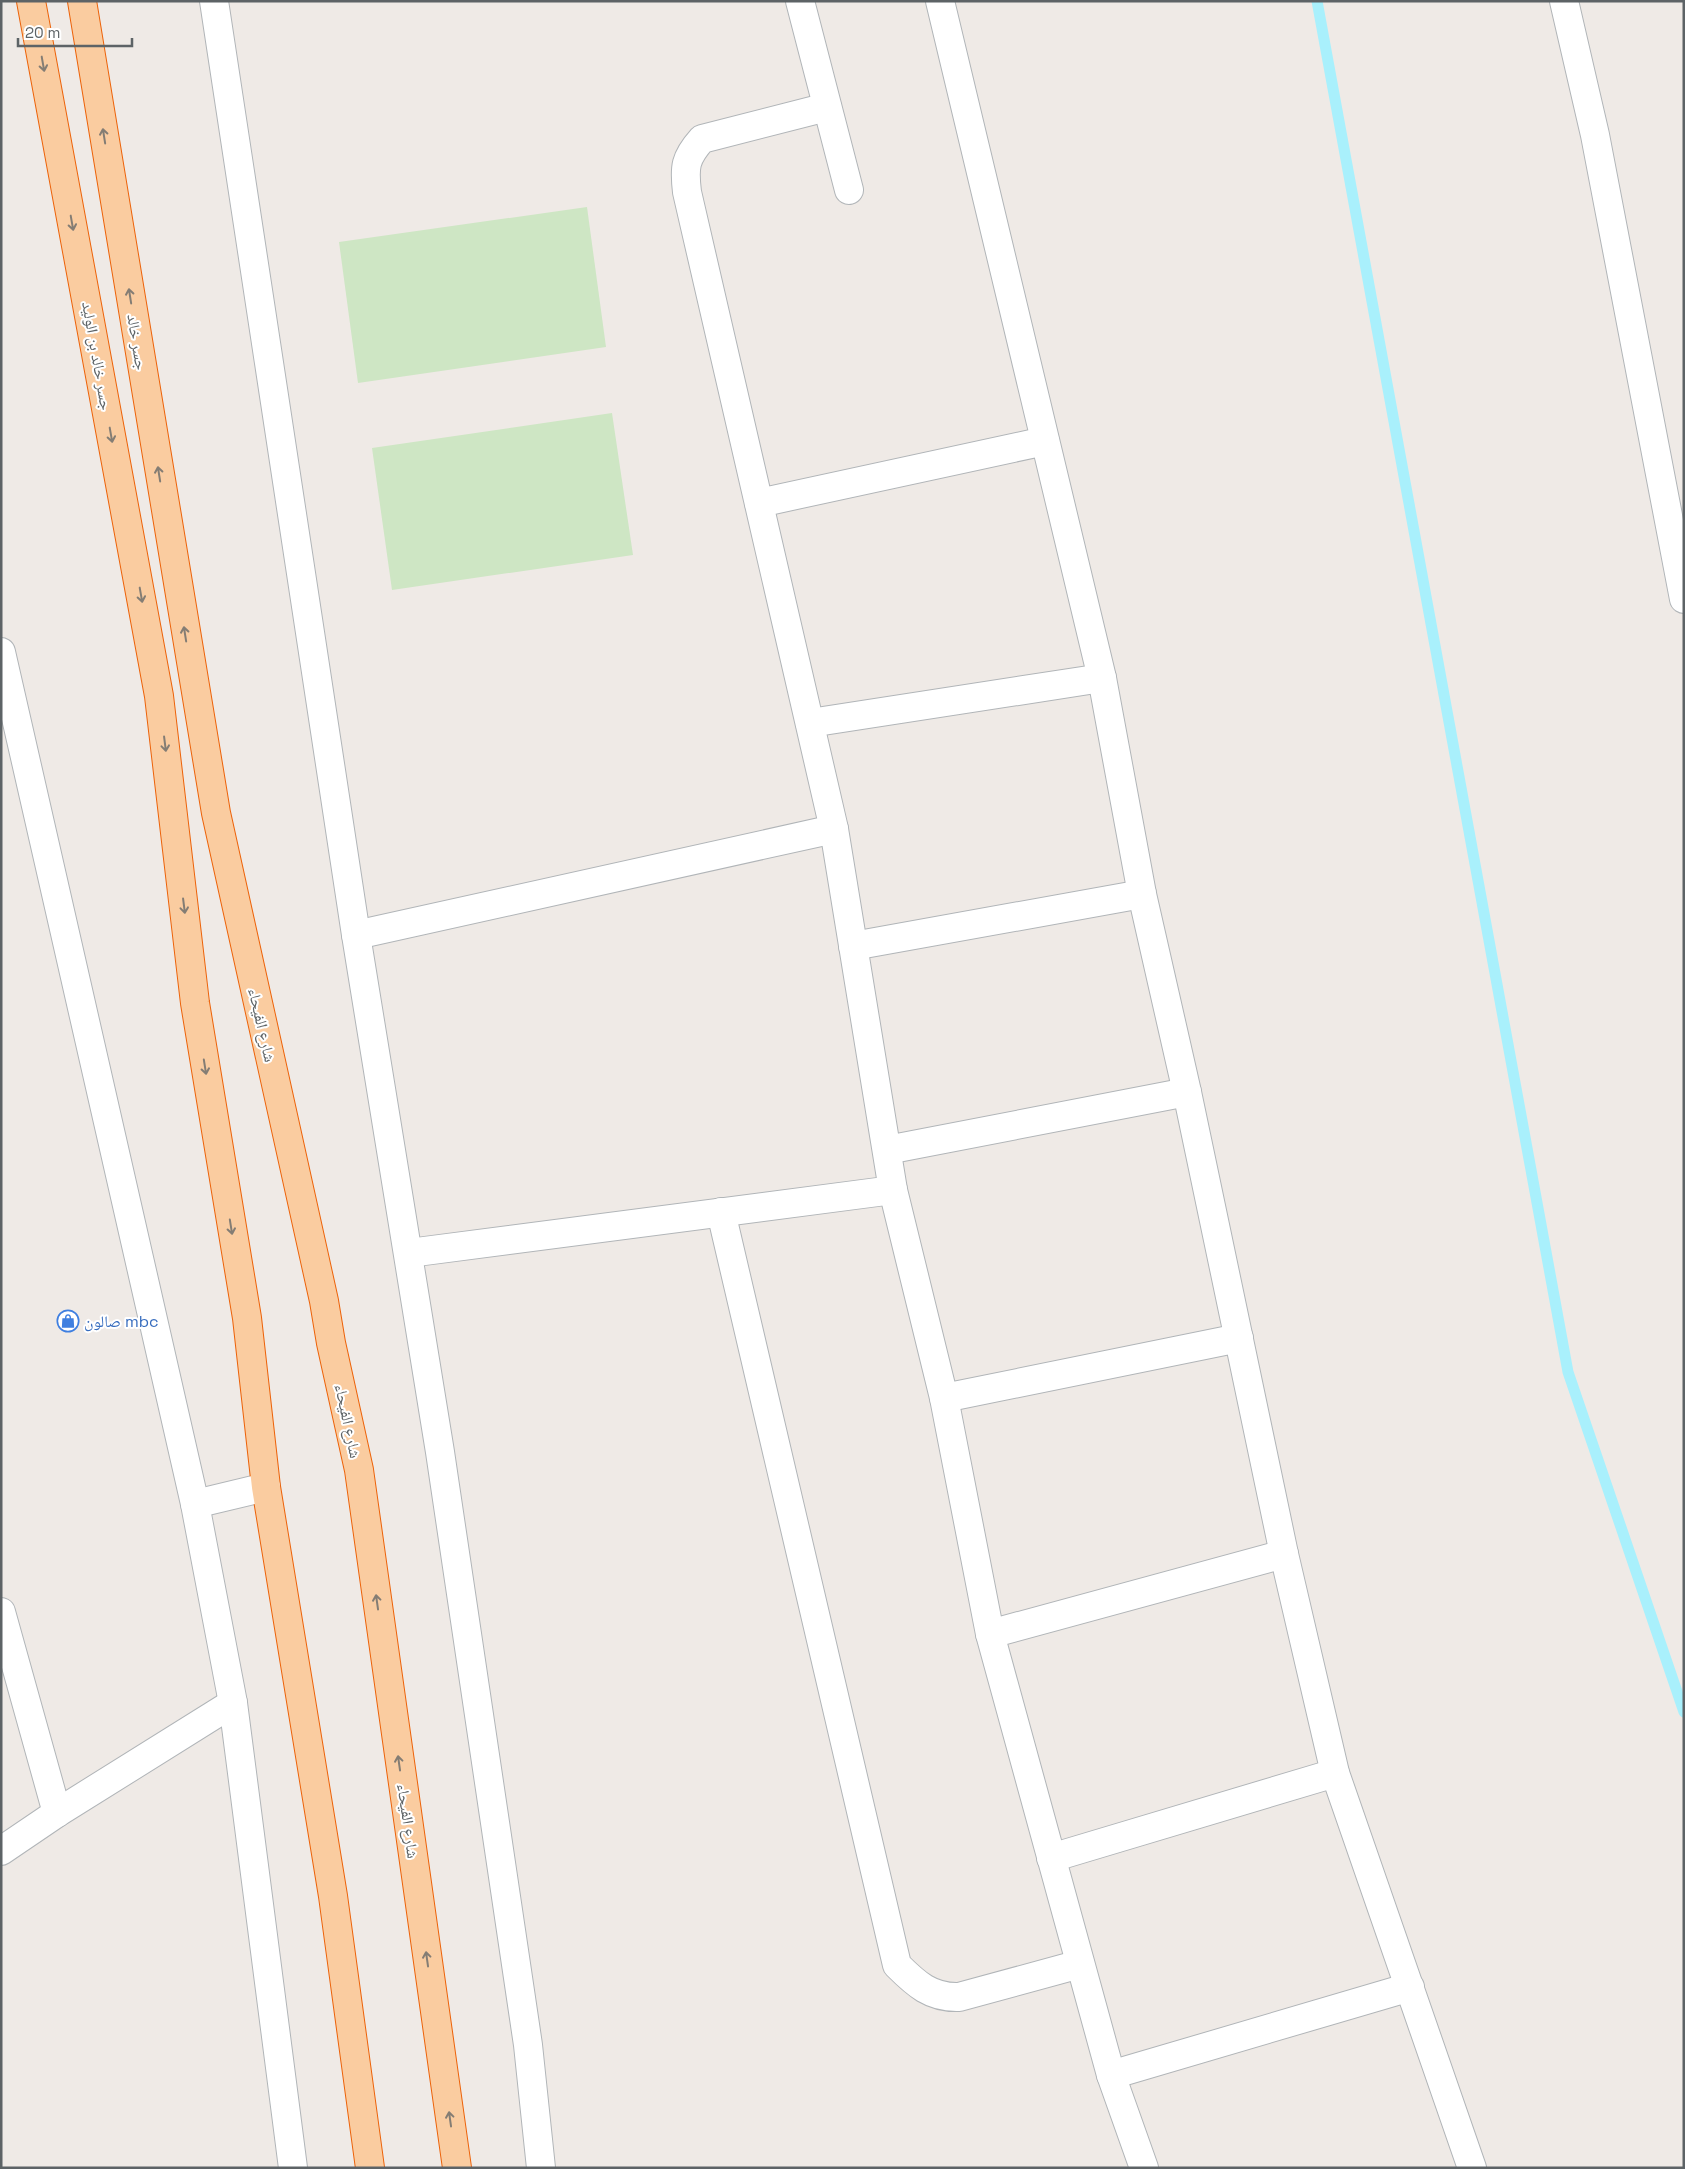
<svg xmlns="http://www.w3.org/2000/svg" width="1685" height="2169" viewBox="0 0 1685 2169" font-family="'Space Grotesk','Noto Naskh Arabic',sans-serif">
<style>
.green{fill:#cee6c4}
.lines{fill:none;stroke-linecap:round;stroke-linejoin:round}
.stream{stroke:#a9f0fc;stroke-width:11}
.minor-casing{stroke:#b1b5b8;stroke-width:30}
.tertiary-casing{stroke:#b1b5b8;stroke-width:30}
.trunk-casing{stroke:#ec6209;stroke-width:30}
.minor{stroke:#fff;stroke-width:28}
.tertiary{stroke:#fff;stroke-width:28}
.trunk{stroke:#facca0;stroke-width:28}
.oneway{stroke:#847d74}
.labels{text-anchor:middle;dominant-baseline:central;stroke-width:4;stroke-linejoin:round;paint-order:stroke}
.street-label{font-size:16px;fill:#5d6366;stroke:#fff}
.shop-label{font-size:16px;fill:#366cbe;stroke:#fff;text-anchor:start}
</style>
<rect width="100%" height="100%" fill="#efeae6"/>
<g class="green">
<path d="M587,207L606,347L358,383L339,242Z"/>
<path d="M612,413L633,555L392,590L372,448Z"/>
</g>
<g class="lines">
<path class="stream" d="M1317,1L1568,1372L1684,1712"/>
<g class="minor-casing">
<g id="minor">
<path d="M800,1L849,190"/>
<path d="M940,1L1102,678L1142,894L1187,1092L1284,1554L1335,1773L1472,2168"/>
<path d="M1564,1L1595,135L1684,599"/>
<path d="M827,107L702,139C685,158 684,167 687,192L834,829L893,1190L944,1398L990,1634L1111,2075L1144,2168"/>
<path d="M759,503L1045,441"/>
<path d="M810,723L1102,678"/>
<path d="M356,935L834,829"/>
<path d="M853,946L1142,894"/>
<path d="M887,1150L1187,1092"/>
<path d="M721,1212L897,1965C916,1984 931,1998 959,1997L1080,1964"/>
<path d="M409,1253L893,1190"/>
<path d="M944,1398L1239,1338"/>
<path d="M1,1612L57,1813"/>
<path d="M990,1634L1284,1554"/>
<path d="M1051,1858L1335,1773"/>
<path d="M1111,2075L1410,1987"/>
</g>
</g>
<g class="tertiary-casing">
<g id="tertiary">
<path d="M214,1L356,935L440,1452L528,2045L541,2168"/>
<path d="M1,652L195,1504L233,1703L293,2168"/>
<path d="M195,1504L266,1487"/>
<path d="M1,1851L57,1813L233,1703"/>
</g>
</g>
<g class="trunk-casing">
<g id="trunk">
<path d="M31,1L159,696L195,1003L247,1318L266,1487L333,1896L370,2168"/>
<path d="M82,1L216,813L324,1301L331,1343L359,1470L457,2168"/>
</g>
</g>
<use href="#minor" class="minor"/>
<use href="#tertiary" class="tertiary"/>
<use href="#trunk" class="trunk"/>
</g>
<defs><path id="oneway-shaft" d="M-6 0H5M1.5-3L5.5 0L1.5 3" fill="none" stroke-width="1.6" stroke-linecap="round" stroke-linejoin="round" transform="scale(1.25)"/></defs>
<g class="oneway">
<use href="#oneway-shaft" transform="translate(43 64) rotate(80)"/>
<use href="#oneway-shaft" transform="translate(104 136) rotate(-99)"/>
<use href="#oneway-shaft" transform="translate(72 223) rotate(80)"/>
<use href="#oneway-shaft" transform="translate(130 296) rotate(-99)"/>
<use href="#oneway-shaft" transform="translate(111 435) rotate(80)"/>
<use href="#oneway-shaft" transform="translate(159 474) rotate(-99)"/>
<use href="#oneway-shaft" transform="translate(141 595) rotate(80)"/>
<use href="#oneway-shaft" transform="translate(185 634) rotate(-99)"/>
<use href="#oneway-shaft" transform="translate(165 744) rotate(83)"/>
<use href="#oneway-shaft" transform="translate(184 906) rotate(83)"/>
<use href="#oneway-shaft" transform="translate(205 1067) rotate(81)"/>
<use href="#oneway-shaft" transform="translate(231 1227) rotate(81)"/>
<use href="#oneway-shaft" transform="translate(377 1602) rotate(-98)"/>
<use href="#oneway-shaft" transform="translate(399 1763) rotate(-98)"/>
<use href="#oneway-shaft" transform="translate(427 1959) rotate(-98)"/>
<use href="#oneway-shaft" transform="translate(450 2119) rotate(-98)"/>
</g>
<defs>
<g id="shop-ring" transform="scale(1.125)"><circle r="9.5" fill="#fff" stroke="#3f7fe0" stroke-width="1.5"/><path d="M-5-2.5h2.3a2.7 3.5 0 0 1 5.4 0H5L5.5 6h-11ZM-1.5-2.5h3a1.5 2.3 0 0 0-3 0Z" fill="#3f7fe0"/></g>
</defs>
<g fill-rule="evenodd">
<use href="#shop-ring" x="68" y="1321"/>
</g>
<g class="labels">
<g class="street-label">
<text transform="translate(137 342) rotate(81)">جسر خالد</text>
<text transform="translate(97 356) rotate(80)">جسر خالد بن الوليد</text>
<text transform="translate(262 1025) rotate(77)">شارع الفيحاء</text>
<text transform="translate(348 1421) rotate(78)">شارع الفيحاء</text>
<text transform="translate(408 1821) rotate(82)">شارع الفيحاء</text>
</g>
<g class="shop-label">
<text x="84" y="1321">صالون mbc</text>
</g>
</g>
<rect width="1685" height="2169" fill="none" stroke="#5d6366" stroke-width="5"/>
<path d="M18 38v8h114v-8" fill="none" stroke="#5d6366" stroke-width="2.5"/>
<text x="25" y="38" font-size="15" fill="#5d6366" stroke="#ffffff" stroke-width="4" paint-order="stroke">20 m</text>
</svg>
